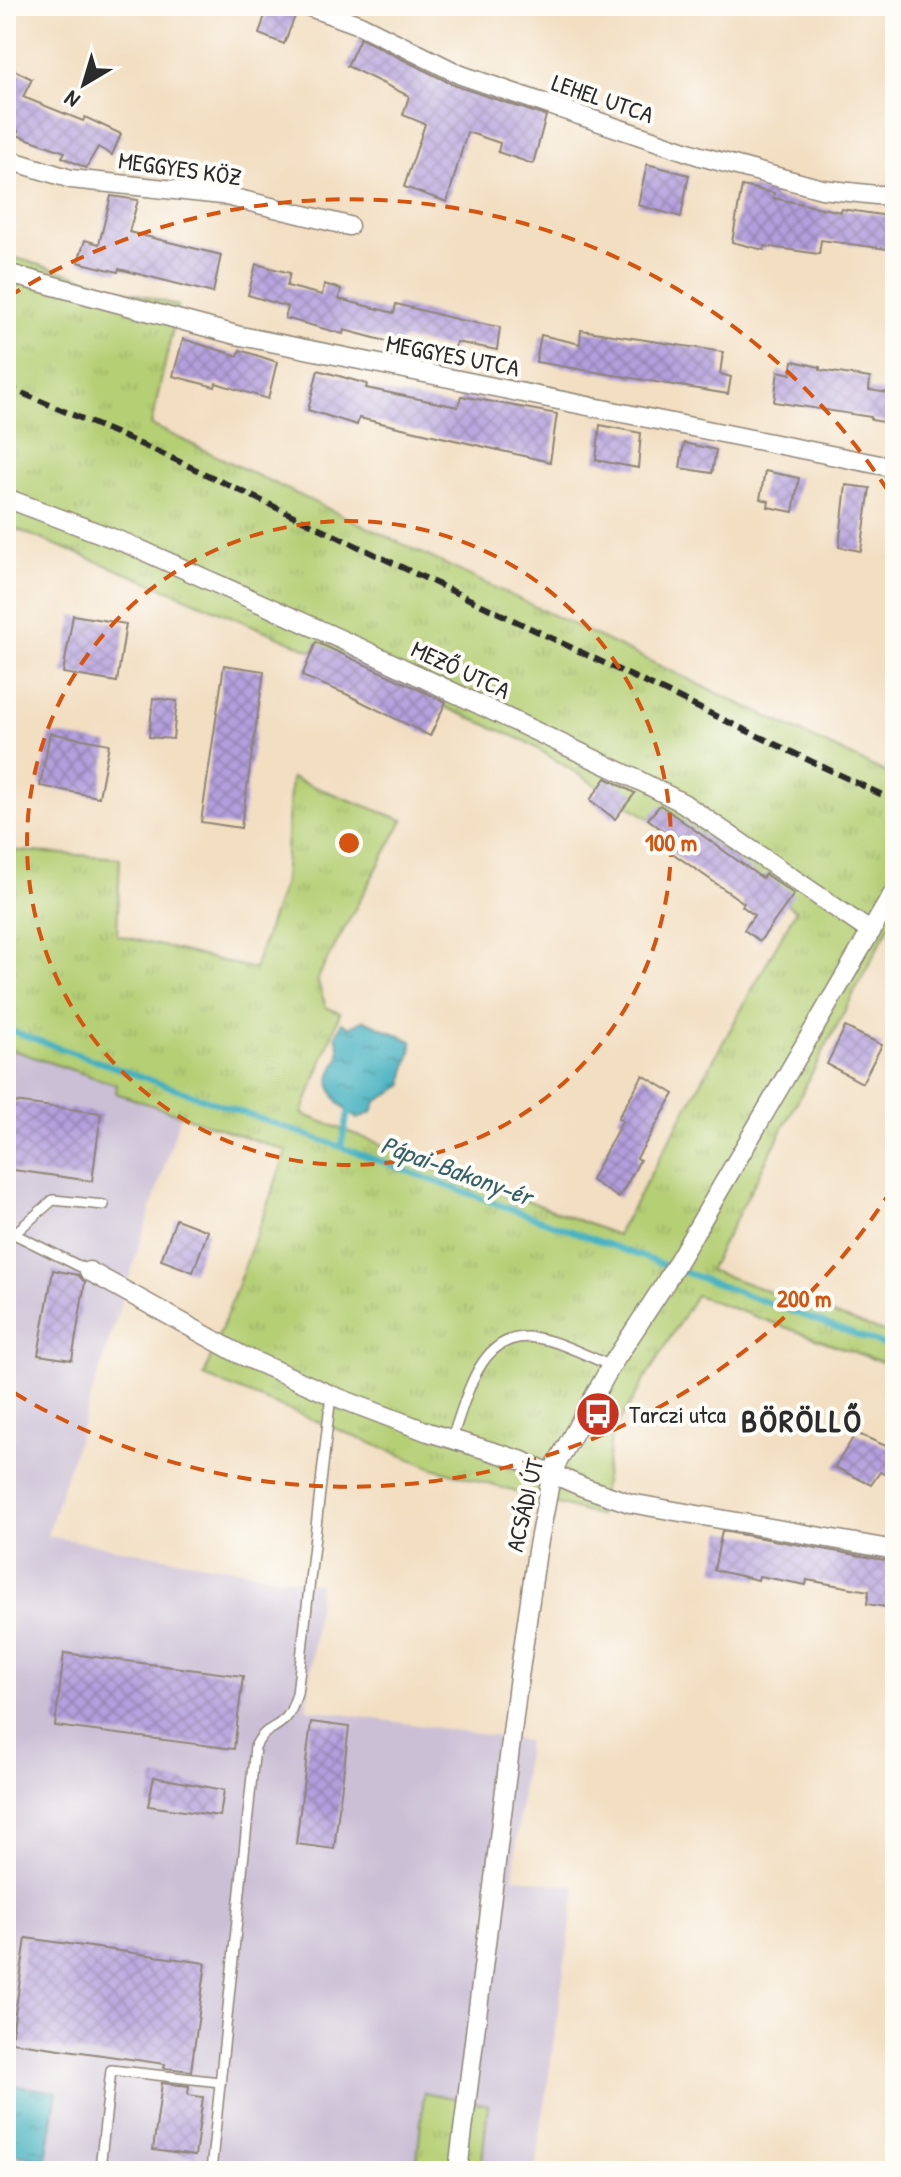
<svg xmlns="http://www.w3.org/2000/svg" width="901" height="2177" viewBox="0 0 901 2177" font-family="'Patrick Hand',sans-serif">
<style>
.industrial{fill:#cbbfd5}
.grass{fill:url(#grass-tufts);stroke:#707d50;stroke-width:2}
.water{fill:url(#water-ripples);stroke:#366e75;stroke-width:2}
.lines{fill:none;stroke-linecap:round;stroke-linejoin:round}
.stream{stroke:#42b0bf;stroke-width:6}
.building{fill:url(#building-cross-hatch)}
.lane-casing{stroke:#8e8476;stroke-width:12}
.street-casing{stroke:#8e8476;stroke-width:21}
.lane{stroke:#fff;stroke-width:9}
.street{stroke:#fff;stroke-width:18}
.rail{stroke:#2b2b2b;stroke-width:6;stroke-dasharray:12 6;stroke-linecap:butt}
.ring{fill:none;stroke:#d5540f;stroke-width:4;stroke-dasharray:14 10}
.labels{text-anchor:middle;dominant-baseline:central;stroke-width:8;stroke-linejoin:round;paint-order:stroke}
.street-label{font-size:24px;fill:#2b2b2b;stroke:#fdfcf7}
.poi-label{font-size:24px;fill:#2b2b2b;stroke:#fdfcf7;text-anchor:start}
.water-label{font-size:26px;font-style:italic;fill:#346066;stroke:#fdfcf7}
.district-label{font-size:32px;font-weight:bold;letter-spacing:2px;fill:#2b2b2b;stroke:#fdfcf7}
.centre{fill:#d5540f;stroke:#fdfcf7;stroke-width:4}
.ring-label{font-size:24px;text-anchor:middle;font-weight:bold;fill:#d5540f;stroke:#fdfcf7;stroke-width:8;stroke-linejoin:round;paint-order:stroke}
</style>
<defs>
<pattern id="grass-tufts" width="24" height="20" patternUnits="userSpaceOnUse" patternTransform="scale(2)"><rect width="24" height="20" fill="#b5cf75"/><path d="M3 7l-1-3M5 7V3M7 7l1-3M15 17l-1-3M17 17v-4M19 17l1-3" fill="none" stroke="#9cb265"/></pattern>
<pattern id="water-ripples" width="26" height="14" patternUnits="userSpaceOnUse" patternTransform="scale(2)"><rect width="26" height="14" fill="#42b0bf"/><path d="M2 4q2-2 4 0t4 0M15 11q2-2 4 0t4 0" fill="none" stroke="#378f9b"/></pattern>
<pattern id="building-cross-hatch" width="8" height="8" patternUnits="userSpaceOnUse" patternTransform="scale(2)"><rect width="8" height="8" fill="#b49fdd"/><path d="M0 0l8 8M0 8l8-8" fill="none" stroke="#9382b3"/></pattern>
</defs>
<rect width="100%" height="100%" fill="#fdfcf7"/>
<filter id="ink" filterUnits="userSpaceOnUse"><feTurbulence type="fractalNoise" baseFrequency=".0125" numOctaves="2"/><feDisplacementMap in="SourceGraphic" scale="16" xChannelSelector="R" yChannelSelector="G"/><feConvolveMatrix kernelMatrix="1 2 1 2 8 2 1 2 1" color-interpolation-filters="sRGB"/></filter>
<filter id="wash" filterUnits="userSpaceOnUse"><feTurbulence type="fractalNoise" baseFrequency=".006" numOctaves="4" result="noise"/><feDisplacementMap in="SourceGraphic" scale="32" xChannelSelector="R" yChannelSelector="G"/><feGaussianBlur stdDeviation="1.8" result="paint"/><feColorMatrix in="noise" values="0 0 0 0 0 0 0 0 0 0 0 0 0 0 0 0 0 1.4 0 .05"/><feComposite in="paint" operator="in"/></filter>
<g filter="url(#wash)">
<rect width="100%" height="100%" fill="#f2dec1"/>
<path class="industrial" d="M6,1048L117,1085L116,1094L181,1114L47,1536L319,1584L307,1709L527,1741L513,1877L576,1887L535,2171H481L488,2105L425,2092L416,2171H49L6,2165Z"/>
<g class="grass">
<path d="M6,255L178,306L151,425L895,777V924H890L709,1270L895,1336V1367L696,1295L612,1434L599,1516L433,1468L204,1376L287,1151L116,1093L117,1085L6,1048V850L120,858L117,935L254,969L284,882L291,778L403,820L317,979L326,1007L340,1013L302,1114L617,1235L796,910L525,741L171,591L6,525Z"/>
<path d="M424,2092L488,2105L481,2171H416Z"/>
</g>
<g class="water">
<path d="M364,1020L412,1041C413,1058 402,1069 404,1085L376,1102L372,1112L357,1119C346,1111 330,1097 330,1081C331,1062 346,1064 336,1036L342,1022L350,1027Z"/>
<path d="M6,2084L57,2092L46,2159L6,2152Z"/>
</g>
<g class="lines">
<g class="stream">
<path d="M6,1029L341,1147L895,1349"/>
<path d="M341,1147L348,1113"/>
</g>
</g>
<g id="blocks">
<g class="building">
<path d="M268,6H295L297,11L284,44L259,34Z"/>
<path d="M360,38L456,86L546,116L533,164L498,152L500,143L467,132L447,202L404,187L425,124L403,115L409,96L347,66Z"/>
<path d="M14,70L32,79L23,97L83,121L85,117L121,134L112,155L98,147L86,168L62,157L65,152L17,135L18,131L8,126L6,130V84Z"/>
<path d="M647,164L689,175L681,217L638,205Z"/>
<path d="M742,186L774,193L773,198L841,212V209L895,217V250L821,240L819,254L765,246L764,250L732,242Z"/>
<path d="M111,196L138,200L129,232L221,255L213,293L119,269L118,272L78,262L85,240L99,244Z"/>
<path d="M256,264L290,273L287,286L322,295L324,284L341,289L339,299L394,313L396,304L460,320L500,327L497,350L456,342L455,349L402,339L401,345L344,330L343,334L285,318L288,307L248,295Z"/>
<path d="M581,330L723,352L720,374L731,377L728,394L536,362L541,335L580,344Z"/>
<path d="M183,339L238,356L240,350L277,362L268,399L216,383L215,387L173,376Z"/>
<path d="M793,361L820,367V370L870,378L869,390L895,394V424L871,420V417L774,402L778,371L791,374Z"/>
<path d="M318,370L367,384L366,388L458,407L461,396L557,414L550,462L359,418L357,425L308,410Z"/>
<path d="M600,425L641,433L638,468L596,460Z"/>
<path d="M684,443L716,450L712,473L680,468Z"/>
<path d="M765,471L799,478L793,512L768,507L769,501L760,499Z"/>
<path d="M846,485L870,488L861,551L839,547Z"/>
<path d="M73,615L126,624L117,682L63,673Z"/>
<path d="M316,642L446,702L430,736L346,694L302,676Z"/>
<path d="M224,665L264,671L241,828L201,822Z"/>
<path d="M153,698L177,701L173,739L149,737Z"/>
<path d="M50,733L109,744L99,797L40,786Z"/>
<path d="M606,778L635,793L615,819L590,800Z"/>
<path d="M660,805L762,878L765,874L794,894L760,941L744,930L754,915L742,906L744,903L668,850L675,840L648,819Z"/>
<path d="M845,1027L882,1045L862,1083L827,1064Z"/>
<path d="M643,1075L674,1094L637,1158L640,1160L619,1198L591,1180L622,1121L618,1118Z"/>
<path d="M6,1101L101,1113L92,1181L6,1169Z"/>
<path d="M176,1219L208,1231L193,1272L161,1260Z"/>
<path d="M53,1270L78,1275L85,1282L72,1360L38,1355Z"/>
<path d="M856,1433L895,1450V1479L880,1472L871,1485L835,1467Z"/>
<path d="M722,1531L895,1562L892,1608L867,1604L869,1591L807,1580L806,1585L759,1576L758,1580L714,1570Z"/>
<path d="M64,1653L243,1676L234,1749L55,1726Z"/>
<path d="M311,1722L349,1727L334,1849L296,1844Z"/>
<path d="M154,1777L224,1790L220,1816L148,1806Z"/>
<path d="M26,1938L206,1963L191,2071L164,2068L165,2064L11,2042Z"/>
<path d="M162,2083L189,2086L188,2095L203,2097L195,2156L153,2150Z"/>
</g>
</g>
</g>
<g filter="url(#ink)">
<use href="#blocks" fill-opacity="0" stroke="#8e8476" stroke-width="2"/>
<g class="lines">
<g class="lane-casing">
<g id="lane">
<path d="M6,1230L89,1271"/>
<path d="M15,1233L53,1200L104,1205"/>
<path d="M452,1438C469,1391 481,1322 547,1340C569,1346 590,1357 611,1366"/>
<path d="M124,2171L100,2168L111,2070L220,2082"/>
<path d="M211,2171L255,1747C265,1727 271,1732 285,1719C292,1712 294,1702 297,1694L331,1395"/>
</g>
</g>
<g class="street-casing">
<g id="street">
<path d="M307,6L360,25L461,75L700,156L822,189L876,195H895"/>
<path d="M6,159L71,179L222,195L349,226"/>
<path d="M6,273L236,335L895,468"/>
<path d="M6,498L128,544L358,647L638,780L683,803L871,932"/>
<path d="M89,1271L241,1355L331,1395L428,1432L520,1460L583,1487L630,1503L895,1550"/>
<path d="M458,2171L518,1684L537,1551L552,1472L611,1366L664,1285L895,890"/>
</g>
</g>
<use href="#lane" class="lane"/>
<use href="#street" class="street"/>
<path class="rail" d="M6,386L161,453L895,801"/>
</g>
</g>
<g class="ring">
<circle cx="349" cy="843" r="322"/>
<path d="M892 1189A644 644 0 0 1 8 1389M8 297A644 644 0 0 1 892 497"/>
</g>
<defs>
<g id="bus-disc" transform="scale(2.3)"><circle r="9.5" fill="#c8321e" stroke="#fdfcf7"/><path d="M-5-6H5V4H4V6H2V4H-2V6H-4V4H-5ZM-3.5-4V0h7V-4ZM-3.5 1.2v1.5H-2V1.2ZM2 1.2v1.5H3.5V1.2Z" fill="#fff"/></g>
</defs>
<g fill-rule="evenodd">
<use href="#bus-disc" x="598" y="1414"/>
</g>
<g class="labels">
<g class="street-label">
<text transform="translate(603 98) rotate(19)">LEHEL UTCA</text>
<text transform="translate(180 168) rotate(8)">MEGGYES KÖZ</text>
<text transform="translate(453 355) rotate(11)">MEGGYES UTCA</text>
<text transform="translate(461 669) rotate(25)">MEZŐ UTCA</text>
<text transform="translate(524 1505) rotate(-77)">ACSÁDI ÚT</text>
</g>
<g class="poi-label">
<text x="629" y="1414">Tarczi utca</text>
</g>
<g class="water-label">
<text transform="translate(457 1170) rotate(20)">Pápai-Bakony-ér</text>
</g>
<g class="district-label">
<text x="802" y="1420">BÖRÖLLŐ</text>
</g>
</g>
<circle cx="349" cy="843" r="12" class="centre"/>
<g class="ring-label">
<text x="671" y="851">100 m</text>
<text x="804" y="1307">200 m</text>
</g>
<rect width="901" height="2177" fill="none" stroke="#fdfcf7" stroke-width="32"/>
<g transform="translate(84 84) rotate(218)" stroke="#fdfcf7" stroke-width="6" paint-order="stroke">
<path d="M0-6L14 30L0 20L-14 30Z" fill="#2b2b2b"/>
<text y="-12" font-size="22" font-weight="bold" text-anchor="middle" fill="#2b2b2b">N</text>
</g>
</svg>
